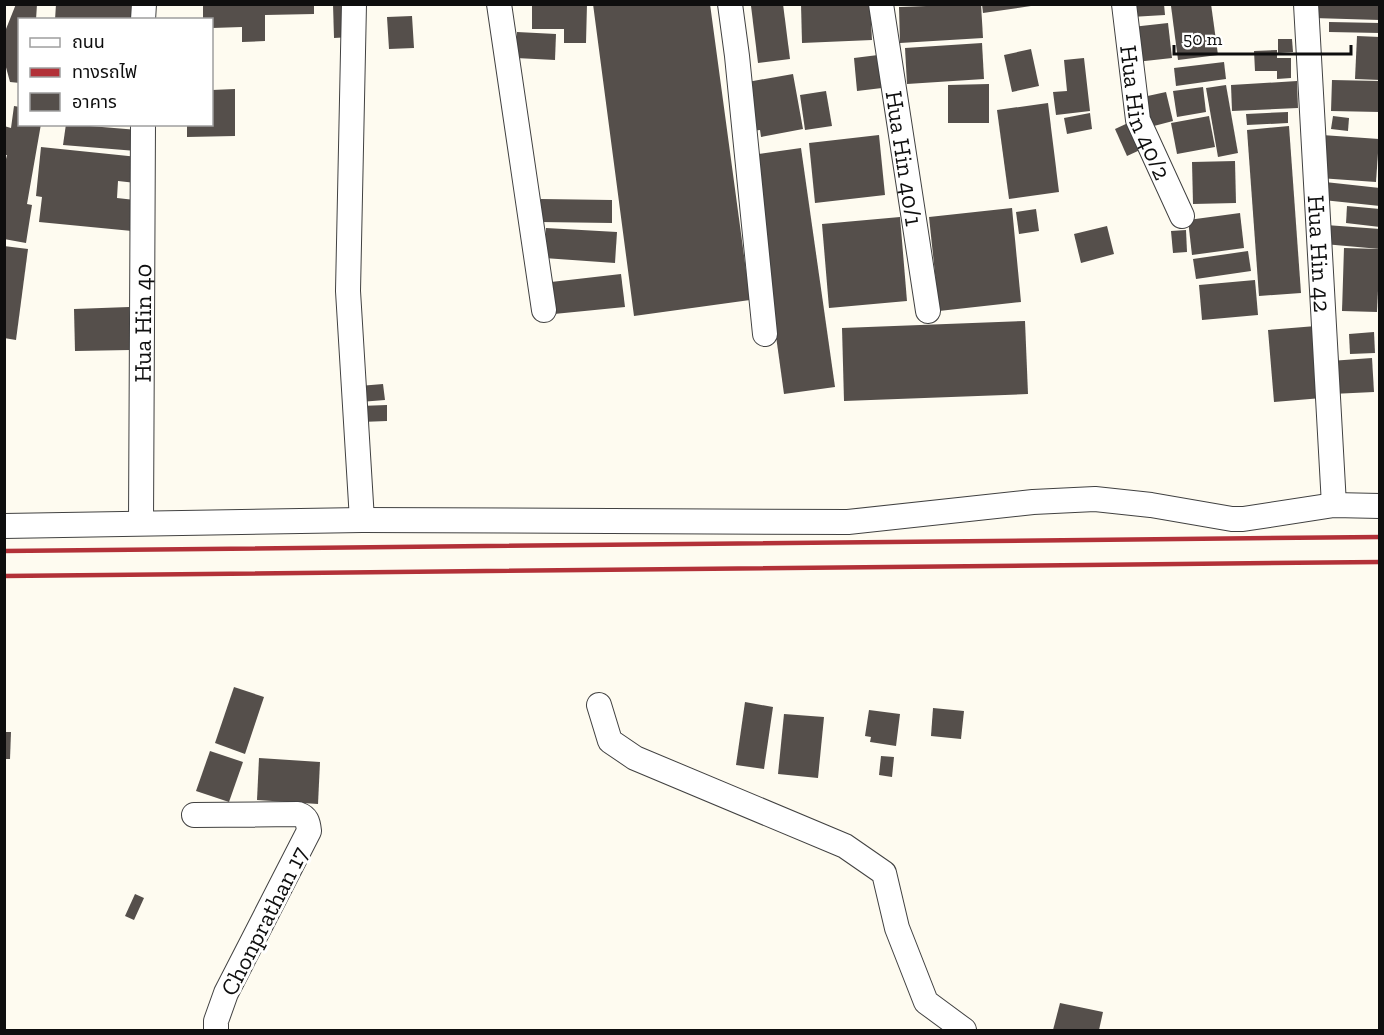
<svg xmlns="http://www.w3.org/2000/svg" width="1384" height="1035" viewBox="0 0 1384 1035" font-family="'Zilla Slab','Noto Sans Thai',serif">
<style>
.building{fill:#554f4b}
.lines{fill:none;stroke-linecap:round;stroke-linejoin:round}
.minor-casing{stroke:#414141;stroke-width:26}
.minor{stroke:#fff;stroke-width:24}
.rail{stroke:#b23138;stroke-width:4.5}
.labels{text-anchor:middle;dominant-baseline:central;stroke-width:6;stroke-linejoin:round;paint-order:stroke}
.street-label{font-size:24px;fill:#0e0e0e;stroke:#fff}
</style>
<rect width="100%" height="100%" fill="#fefbf0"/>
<g class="building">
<path d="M16,4H37L36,20H20V83L10,82L4,60V34Z"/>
<path d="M56,4H133L132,20H55Z"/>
<path d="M203,4H314V14L265,15V41L242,42V27L212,28V20H203Z"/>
<path d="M333,4H350L351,37L334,38Z"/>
<path d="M532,4H587L586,43H564V29H532Z"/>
<path d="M593,4H639V6L710,4L750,300L634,316Z"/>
<path d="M761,4H783L790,59L758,63L751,6Z"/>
<path d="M801,4H870L872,40L802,43Z"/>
<path d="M981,4L983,38L900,43L899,7Z"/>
<path d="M982,4H1030L1031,6L983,13Z"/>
<path d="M1130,4H1164L1165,15L1131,17Z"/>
<path d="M1182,4H1211L1218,55L1178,60L1171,6Z"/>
<path d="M1314,4H1380V20L1313,18Z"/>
<path d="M412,16L414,48L389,49L387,17Z"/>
<path d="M1329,22L1380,23V33L1329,32Z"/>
<path d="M1168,23L1172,58L1136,62L1132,27Z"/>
<path d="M517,32L556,34L555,60L516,58Z"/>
<path d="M1357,36L1380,37V80L1355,79Z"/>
<path d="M1278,39H1292L1293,52L1278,53Z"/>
<path d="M982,43L984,79L907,84L905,48Z"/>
<path d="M1031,49L1039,86L1012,92L1004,55Z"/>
<path d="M1277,50V58H1291V78L1277,79V71H1255L1254,51Z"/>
<path d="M878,55L882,88L857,91L854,58Z"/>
<path d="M1084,58L1090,111L1056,115L1053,92L1067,91L1064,60Z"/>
<path d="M1224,62L1226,79L1176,86L1174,68Z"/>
<path d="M793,74L803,129L761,137L760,130L751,131L742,83Z"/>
<path d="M1332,80L1380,81V112L1331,111Z"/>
<path d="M1297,81L1298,108L1232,111L1231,85Z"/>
<path d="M989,84V123H948V85Z"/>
<path d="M1226,85L1238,153L1218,157L1206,88Z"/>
<path d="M1203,87L1206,112L1177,117L1173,91Z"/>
<path d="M235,89V136L187,137V124H212V90Z"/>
<path d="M826,91L832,126L805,130L800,95Z"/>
<path d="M1166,92L1173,121L1150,127L1143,97Z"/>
<path d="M1048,103L1059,192L1009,199L997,110Z"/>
<path d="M14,106L20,107V124H41L27,204L32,205L26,243L4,239V167L7,155H4V126L11,128Z"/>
<path d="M1288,112V123L1247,125L1246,114Z"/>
<path d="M1090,113L1092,129L1067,134L1064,118Z"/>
<path d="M1209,116L1215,147L1177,154L1171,123Z"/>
<path d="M1333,116L1349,118L1348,131L1331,129Z"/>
<path d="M1128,123L1140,150L1127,156L1115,129Z"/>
<path d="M66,124L138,130L136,151L63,145Z"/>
<path d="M1289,126L1301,293L1259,296L1247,130Z"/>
<path d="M879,135L885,195L815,203L809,143Z"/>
<path d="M1322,135L1379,139L1376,182L1319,178Z"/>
<path d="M41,147L138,157L136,183L118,181L117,198L135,200L132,231L39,222L42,197L36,196Z"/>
<path d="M801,148L835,387L784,394L751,155Z"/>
<path d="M1235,161L1236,203L1193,204L1192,162Z"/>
<path d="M1325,182L1380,188V206L1323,200Z"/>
<path d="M541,199L612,200V223L540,222Z"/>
<path d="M1347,206L1380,209V227L1346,223Z"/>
<path d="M1012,208L1021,302L939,311L929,217Z"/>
<path d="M1036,209L1039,231L1019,234L1016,212Z"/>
<path d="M1240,213L1244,248L1192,255L1188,220Z"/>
<path d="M900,217L907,301L829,308L822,224Z"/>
<path d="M1326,225L1380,229V249L1324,244Z"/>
<path d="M1107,226L1114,254L1081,263L1074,234Z"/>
<path d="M546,228L617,232L615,263L544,258Z"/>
<path d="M1186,230L1187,252L1173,253L1171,231Z"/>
<path d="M4,246L28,249L16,340L4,338Z"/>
<path d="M1344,248L1380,249L1377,312L1342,311Z"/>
<path d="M1248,251L1251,271L1196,279L1193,259Z"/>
<path d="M621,274L625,307L554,314L551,282Z"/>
<path d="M1255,280L1258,315L1202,320L1199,285Z"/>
<path d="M129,307L130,350L75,351L74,309Z"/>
<path d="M1025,321L1028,394L844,401L842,328Z"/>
<path d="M1316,326L1322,398L1274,402L1268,330Z"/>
<path d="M1374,332L1375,353L1350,354L1349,334Z"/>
<path d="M1372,358L1374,392L1332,394L1330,361Z"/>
<path d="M383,384L385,400L360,402L359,386Z"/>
<path d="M387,405V421L361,422L360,406Z"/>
<path d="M234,687L264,697L245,754L215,743Z"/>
<path d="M745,702L773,707L764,769L736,765Z"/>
<path d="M933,708L964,711L961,739L931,736Z"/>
<path d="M869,710L900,714L896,746L870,742L871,737L865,736Z"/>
<path d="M784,714L824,717L818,778L778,774Z"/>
<path d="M4,732H11L10,759H4Z"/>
<path d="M210,751L243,762L229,802L196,791Z"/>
<path d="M881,756L894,757L892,777L879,775Z"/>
<path d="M259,758L320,762L318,804L257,800Z"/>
<path d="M135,894L144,898L134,920L125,916Z"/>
<path d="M1060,1003L1103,1012L1099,1030H1053Z"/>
</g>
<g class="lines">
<g class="minor-casing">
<g id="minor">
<path d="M354,4L348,291L362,520"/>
<path d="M499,4L544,310"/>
<path d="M730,4L737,56L765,334"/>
<path id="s1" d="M881,4L928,311"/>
<path id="s2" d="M1124,4L1138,120L1182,216"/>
<path id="s3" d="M1306,4L1334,505"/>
<path d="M143,20L144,4"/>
<path id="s4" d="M141,523L143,124"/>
<path d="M4,526L362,520L848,522L1033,502L1095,499L1151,505L1232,519H1243L1334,505L1380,506"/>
<path d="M599,705L610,741L635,758L845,846L884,873L897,928L926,1002L964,1030"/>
<path d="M194,815L298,814C307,817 308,822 309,831L226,993L216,1021V1030"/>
</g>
</g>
<use href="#minor" class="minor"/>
<g class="rail">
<path d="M4,551L1380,537"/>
<path d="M4,576L1380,562"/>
</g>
</g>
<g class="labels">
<g class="street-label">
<text stroke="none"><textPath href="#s2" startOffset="111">Hua Hin 40/2</textPath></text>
<text stroke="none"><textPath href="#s1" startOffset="156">Hua Hin 40/1</textPath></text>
<text stroke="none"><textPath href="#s3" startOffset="250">Hua Hin 42</textPath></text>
<text stroke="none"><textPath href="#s4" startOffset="200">Hua Hin 40</textPath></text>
<text transform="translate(264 921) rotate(-63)">Chonprathan 17</text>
</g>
</g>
<rect width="1384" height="1035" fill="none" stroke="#0e0e0e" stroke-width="12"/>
<rect x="18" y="18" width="195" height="108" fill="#ffffff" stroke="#9f9f9f" stroke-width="1.5"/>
<rect x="30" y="38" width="30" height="9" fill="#ffffff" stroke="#9f9f9f" stroke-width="1.5"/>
<text x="72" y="48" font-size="18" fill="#0e0e0e">ถนน</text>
<rect x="30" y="68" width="30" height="9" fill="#b23138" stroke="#9f9f9f" stroke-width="1.5"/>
<text x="72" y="78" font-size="18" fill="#0e0e0e">ทางรถไฟ</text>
<rect x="30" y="93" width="30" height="18" fill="#554f4b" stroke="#9f9f9f" stroke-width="1.5"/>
<text x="72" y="108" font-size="18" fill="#0e0e0e">อาคาร</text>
<path d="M1174 45v9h177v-9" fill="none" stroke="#0e0e0e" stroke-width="3"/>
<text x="1183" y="45" font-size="18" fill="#0e0e0e" stroke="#ffffff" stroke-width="4.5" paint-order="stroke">50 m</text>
</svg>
